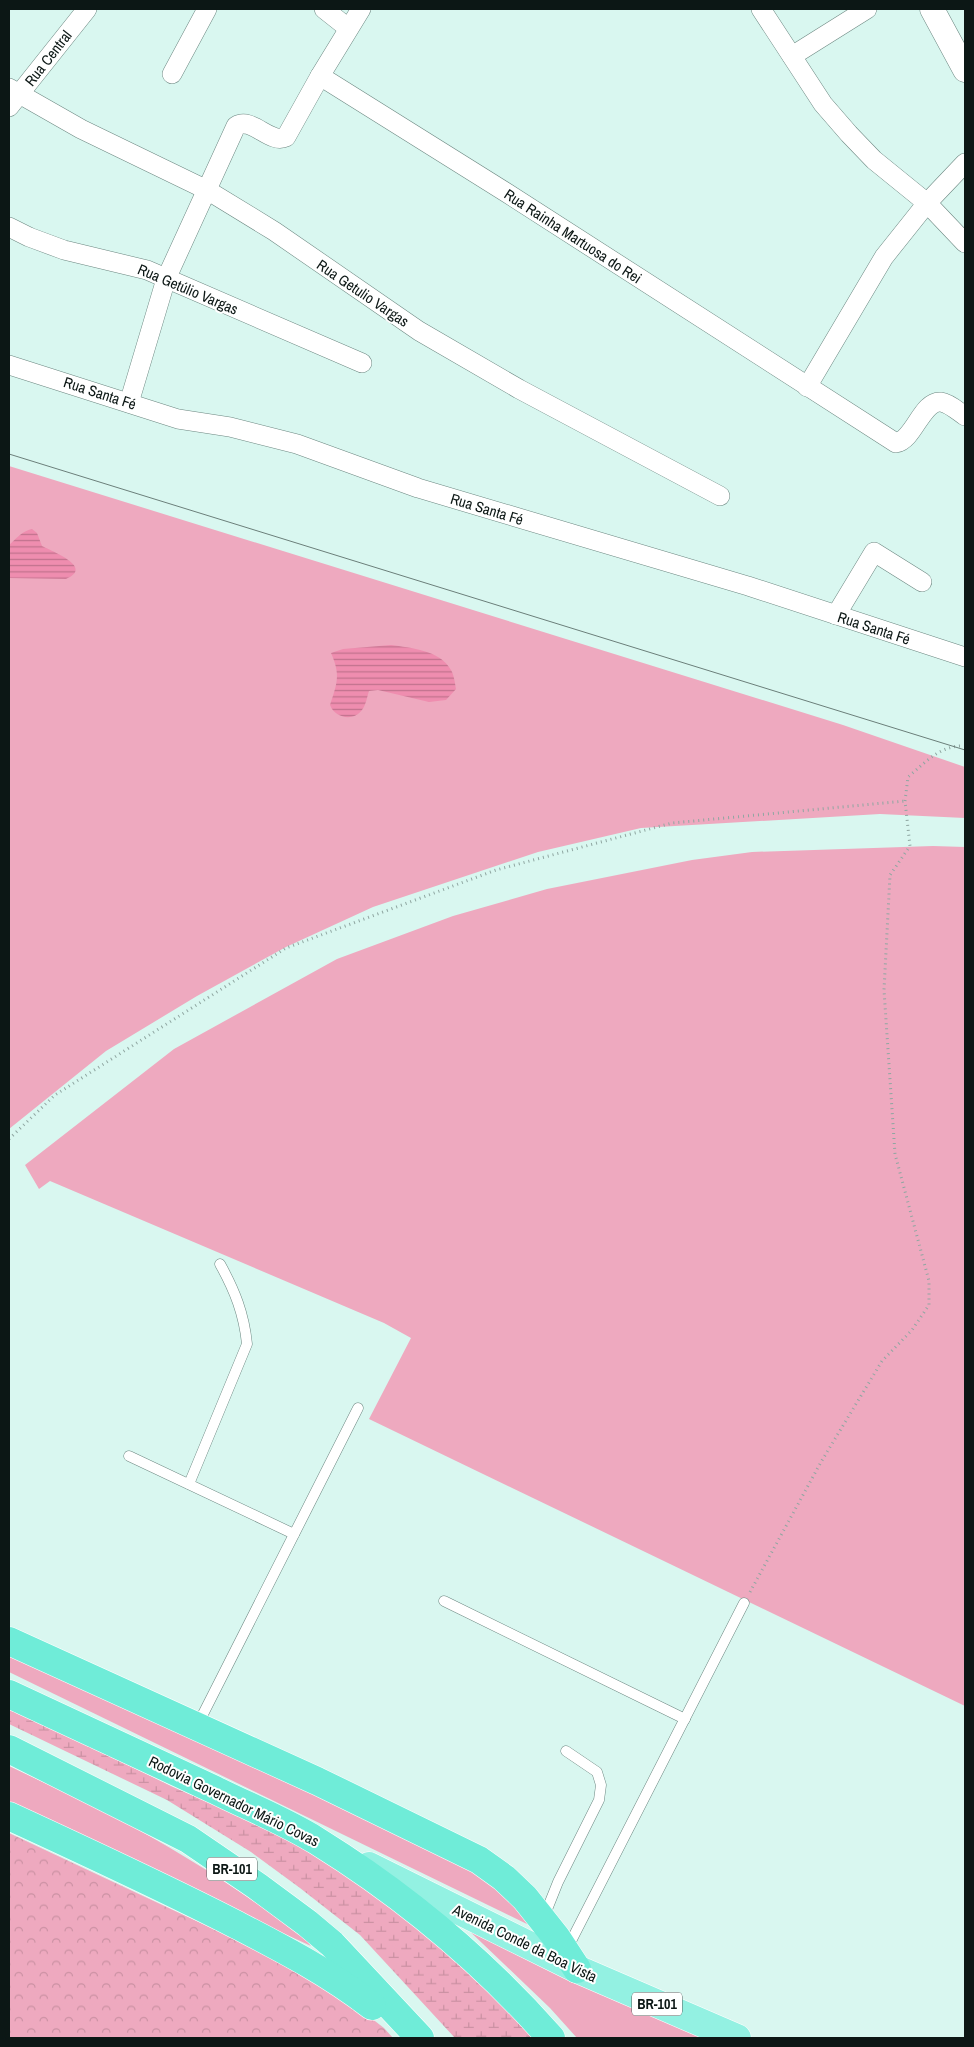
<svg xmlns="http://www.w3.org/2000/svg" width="974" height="2047" viewBox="0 0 974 2047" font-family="'Archivo Narrow',sans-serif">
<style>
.green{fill:#eea9bf}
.forest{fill:url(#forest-crowns)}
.wetland{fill:url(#wetland-marsh)}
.water{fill:url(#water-rules)}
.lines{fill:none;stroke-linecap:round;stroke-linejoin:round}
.service-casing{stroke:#6c8781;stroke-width:11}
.minor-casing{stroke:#6c8781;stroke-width:20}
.tertiary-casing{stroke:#6c8781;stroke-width:25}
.primary-casing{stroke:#fff;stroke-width:29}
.trunk-casing{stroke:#fff;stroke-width:29}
.path{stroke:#8fa6a1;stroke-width:3;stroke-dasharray:1 4;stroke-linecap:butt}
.service{stroke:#fff;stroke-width:10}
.minor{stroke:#fff;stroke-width:19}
.tertiary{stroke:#fff;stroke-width:24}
.primary{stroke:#93f1e2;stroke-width:28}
.trunk{stroke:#6fecd8;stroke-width:28}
.tram{stroke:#6b7f7a;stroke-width:1}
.labels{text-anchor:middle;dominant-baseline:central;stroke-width:4;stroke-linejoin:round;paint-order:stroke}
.shield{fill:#fff;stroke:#555d5b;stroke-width:1}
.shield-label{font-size:14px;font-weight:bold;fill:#0c1715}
.street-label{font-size:15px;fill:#0c1715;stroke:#fff}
</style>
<defs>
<pattern id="forest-crowns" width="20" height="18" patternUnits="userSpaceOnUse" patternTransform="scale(1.25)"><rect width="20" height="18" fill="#eea9bf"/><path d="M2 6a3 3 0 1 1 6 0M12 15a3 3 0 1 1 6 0" fill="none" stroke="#cb91a3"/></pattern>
<pattern id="wetland-marsh" width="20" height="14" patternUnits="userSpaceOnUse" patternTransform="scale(1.25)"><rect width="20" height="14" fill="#eea9bf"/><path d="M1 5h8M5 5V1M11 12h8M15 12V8" fill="none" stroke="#cb91a3"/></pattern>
<pattern id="water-rules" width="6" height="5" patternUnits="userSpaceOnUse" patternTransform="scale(1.25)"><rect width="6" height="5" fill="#ef8daf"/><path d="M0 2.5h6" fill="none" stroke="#c0728d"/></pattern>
</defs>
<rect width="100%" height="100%" fill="#d9f7f0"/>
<g class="green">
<path d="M9,466L843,725L965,767V818L880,814L641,828L538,852L373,907L286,947L197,996L106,1051L9,1129Z"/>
<path d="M933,846L965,847V1706L369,1419L411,1338L384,1323L50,1181L39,1189L25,1165L174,1049L337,959L453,916L547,889L692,860L752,852Z"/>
<path d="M9,1650L409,1837L477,1873L510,1894L531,1926L9,1672Z"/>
<path d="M9,1766C44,1783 81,1799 115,1817C182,1853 248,1894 307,1941L311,1946L126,1861L9,1804Z"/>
<path d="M460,1922L713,2038H577L550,2008Z"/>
</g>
<path class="forest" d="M9,1833L322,1980L384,2028L393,2038H9Z"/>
<path class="wetland" d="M10,1708L173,1787L262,1826L336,1866L398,1907L538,2038H455L360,1935L300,1888L251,1852L167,1800L9,1724Z"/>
<g class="water">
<path d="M32,529L37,533L42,546C51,551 95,567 66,579L9,578V545C16,539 22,531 32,529Z"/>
<path d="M391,645C411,648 440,650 451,670C454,675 455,683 456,689L446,700L429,702L378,690L369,691C367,697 366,705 362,710C353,722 335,718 330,705C337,684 341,675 331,653L343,649Z"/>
</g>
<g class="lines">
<g class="service-casing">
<g id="service">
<path d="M129,1456L294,1534"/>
<path d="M189,1484L247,1344C244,1314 235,1291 220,1264"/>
<path d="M444,1601L685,1719"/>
<path d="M197,1726L358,1408"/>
<path d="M544,1917L558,1882L599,1800L601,1785L597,1772L566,1751"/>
<path d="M567,1949L744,1603"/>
</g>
</g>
<g class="minor-casing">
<g id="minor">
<path d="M324,9L348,28"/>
<path d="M361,9L320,76L507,193L896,443C914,440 922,400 941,402C949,403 959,412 965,416"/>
<path d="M761,9L823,104L849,134L874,160L927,203L965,243"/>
<path d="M792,56L867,9"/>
<path d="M172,74L207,9"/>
<path d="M9,88L81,129L207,190L274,231L419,331L519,389L720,496"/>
<path d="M9,107L87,9"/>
<path d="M9,227L29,237L64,250L147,270L362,363"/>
<path d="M9,365L178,419L230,427L297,444L418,488L748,586L965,657"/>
<path d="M807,387L884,257L927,203L965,163"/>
<path d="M129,403L166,279L236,126C252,116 270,145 286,137L320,76"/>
<path d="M836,615L874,552L922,582"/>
</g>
</g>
<g class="tertiary-casing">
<path id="tertiary" d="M932,9L965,70"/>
</g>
<g class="primary-casing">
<path id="primary" d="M369,1866L577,1969L737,2038"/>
</g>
<g class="trunk-casing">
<g id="trunk">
<path d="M9,1641L317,1781L479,1860L504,1878L525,1898L556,1937L577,1969"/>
<path d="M9,1694C78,1726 147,1758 215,1790C249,1807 285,1821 317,1841C404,1895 484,1962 551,2038"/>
<path d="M9,1749L188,1839L257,1886L307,1923L332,1944L420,2038"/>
<path d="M9,1816C85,1851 161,1886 235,1924C285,1950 328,1972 372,2006"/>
</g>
</g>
<g class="path">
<path d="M9,1139L55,1095L286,948L496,870L672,823L905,801"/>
<path d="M750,1592L821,1462L882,1361L912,1330L929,1305V1281L895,1154L884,990L890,875L910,846L905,801L908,777C926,762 940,745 965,746"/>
</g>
<use href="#service" class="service"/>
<use href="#minor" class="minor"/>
<use href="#tertiary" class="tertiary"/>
<use href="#primary" class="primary"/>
<use href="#trunk" class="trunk"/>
<path class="tram" d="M9,454L965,750"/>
</g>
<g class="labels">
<g class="shield">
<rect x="207" y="1857.5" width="50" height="23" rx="4"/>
<rect x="632" y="1992.5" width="50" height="23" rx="4"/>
</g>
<g class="shield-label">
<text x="232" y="1869">BR-101</text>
<text x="657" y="2004">BR-101</text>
</g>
<g class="street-label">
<text transform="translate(48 58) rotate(-52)">Rua Central</text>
<text transform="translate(573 236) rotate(33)">Rua Rainha Martuosa do Rei</text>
<text transform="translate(188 289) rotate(23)">Rua Getúlio Vargas</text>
<text transform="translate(363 293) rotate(34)">Rua Getulio Vargas</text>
<text transform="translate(100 393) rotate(18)">Rua Santa Fé</text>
<text transform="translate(487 509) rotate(17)">Rua Santa Fé</text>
<text transform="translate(874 628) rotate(18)">Rua Santa Fé</text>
<text transform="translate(234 1801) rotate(26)">Rodovia Governador Mário Covas</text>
<text transform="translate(525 1943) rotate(26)">Avenida Conde da Boa Vista</text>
</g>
</g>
<rect width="974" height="2047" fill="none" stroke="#0c1715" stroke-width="20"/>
</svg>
